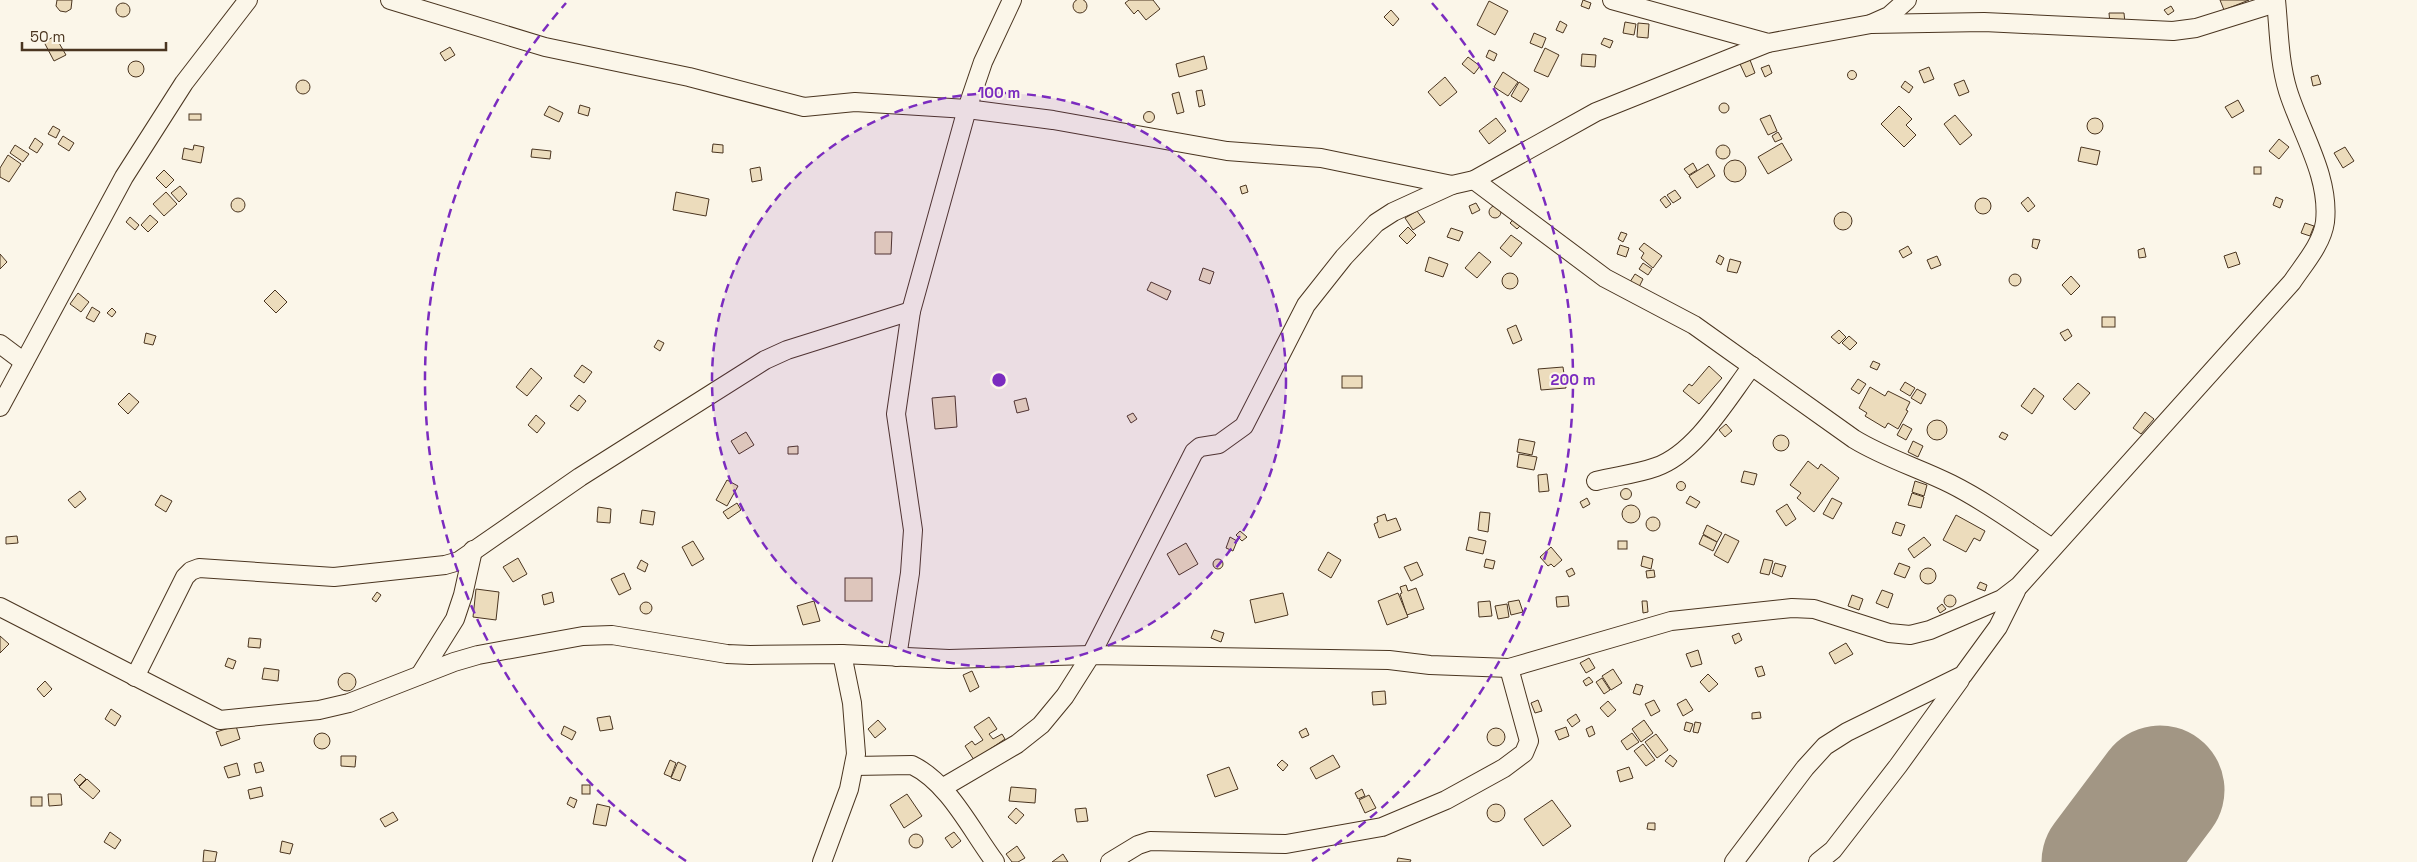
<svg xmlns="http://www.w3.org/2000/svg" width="2417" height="862" viewBox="0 0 2417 862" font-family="'Space Grotesk',sans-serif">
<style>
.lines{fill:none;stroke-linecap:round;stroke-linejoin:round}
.runway{stroke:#a29684;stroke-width:129}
.building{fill:#ecdcbc;stroke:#4a3520}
.minor-casing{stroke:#4a3520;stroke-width:20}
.minor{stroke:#fbf6e9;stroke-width:18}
.ring{fill:none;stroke:#7b2cbf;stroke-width:2.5;stroke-dasharray:9 6}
.centre{fill:#7b2cbf;stroke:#fbf6e9;stroke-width:2.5}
.ring-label{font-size:15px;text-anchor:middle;font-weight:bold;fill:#7b2cbf;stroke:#fbf6e9;stroke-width:4;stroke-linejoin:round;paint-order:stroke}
</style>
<rect width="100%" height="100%" fill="#fbf6e9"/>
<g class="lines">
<path class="runway" d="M2106,862L2160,790"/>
</g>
<g class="building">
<circle cx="1080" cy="6" r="7"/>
<path d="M57,0H72L71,9L66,12L60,11L56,6Z"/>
<path d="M1129,0H1153L1160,9L1146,20L1138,10L1134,14L1125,3Z"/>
<path d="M1583,0L1591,3L1589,9L1581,6Z"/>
<path d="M2220,0H2249L2224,10Z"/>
<path d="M1489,1L1508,11L1495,35L1477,25Z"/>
<circle cx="123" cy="10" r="7"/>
<path d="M2171,6L2174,11L2168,15L2164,10Z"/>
<path d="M1391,10L1399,19L1393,26L1384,17Z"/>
<path d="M2109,13H2124L2125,23L2110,24Z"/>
<path d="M1560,21L1567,25L1563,33L1556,30Z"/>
<path d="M1625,22L1636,24L1634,35L1623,33Z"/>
<path d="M1638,23L1649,24L1648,38L1637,37Z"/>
<path d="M1534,33L1546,38L1542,48L1530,43Z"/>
<path d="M55,36L66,55L54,61L44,42Z"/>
<path d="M1604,38L1613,41L1610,48L1601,44Z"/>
<path d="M450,47L455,55L445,61L440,53Z"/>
<path d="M1545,48L1559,55L1548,77L1534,71Z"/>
<path d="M1489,50L1497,54L1494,61L1486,57Z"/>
<path d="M1582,54L1596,55L1595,67L1581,66Z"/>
<path d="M1204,56L1207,69L1179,77L1176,64Z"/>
<path d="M1468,57L1480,66L1474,74L1462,64Z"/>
<path d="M1750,60L1755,73L1746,77L1740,64Z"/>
<circle cx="136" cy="69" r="8"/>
<path d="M1769,65L1772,73L1765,77L1761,68Z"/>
<path d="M1929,67L1934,79L1924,83L1919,71Z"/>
<circle cx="1852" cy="75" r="4.5"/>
<path d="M1503,72L1518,82L1508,96L1494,87Z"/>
<path d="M2318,75L2321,84L2313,86L2311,77Z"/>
<path d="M1445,77L1457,92L1440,106L1428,92Z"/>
<circle cx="303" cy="87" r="7"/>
<path d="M1964,80L1969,92L1959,96L1954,84Z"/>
<path d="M1905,81L1913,87L1909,93L1901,87Z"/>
<path d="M1519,82L1529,89L1521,102L1511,96Z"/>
<path d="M1202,90L1205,105L1199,107L1196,91Z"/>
<path d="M1179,92L1184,112L1177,114L1172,94Z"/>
<path d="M2238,100L2244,111L2232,118L2225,107Z"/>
<circle cx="1724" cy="108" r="5"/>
<path d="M580,105L590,108L588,116L578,113Z"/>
<path d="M549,106L563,113L559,122L544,115Z"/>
<path d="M1899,106L1912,119L1906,125L1916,135L1904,147L1881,124Z"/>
<circle cx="1149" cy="117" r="5.5"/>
<rect x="189" y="114" width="12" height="6"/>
<path d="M1770,115L1777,131L1768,135L1760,119Z"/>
<path d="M1955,115L1972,135L1960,145L1944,124Z"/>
<circle cx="2095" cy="126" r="8"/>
<path d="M1496,118L1506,131L1489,144L1479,131Z"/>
<path d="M53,126L60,130L56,138L48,134Z"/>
<path d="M1778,132L1782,139L1775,142L1772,136Z"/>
<path d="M63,136L74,143L69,151L58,144Z"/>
<path d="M35,138L43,144L37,153L29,148Z"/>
<path d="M2279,139L2289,147L2279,159L2269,151Z"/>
<path d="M1782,143L1792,160L1768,174L1758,157Z"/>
<path d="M713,144L723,145V153L712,152Z"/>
<circle cx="1723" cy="152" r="7"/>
<path d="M15,145L29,154L23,162L10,153Z"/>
<path d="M194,145L204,147L201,163L182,159L184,148L193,150Z"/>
<path d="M2081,147L2100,151L2097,165L2078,161Z"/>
<path d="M2345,147L2354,161L2343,168L2334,153Z"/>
<path d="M532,149L551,151L550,159L531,157Z"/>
<path d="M8,155L21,164L9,182L0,177V168Z"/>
<circle cx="1735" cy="171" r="11"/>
<path d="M1693,163L1697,170L1689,175L1684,169Z"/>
<path d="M1708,164L1715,176L1697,188L1689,176Z"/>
<path d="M760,167L762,180L752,182L750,169Z"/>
<rect x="2254" y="167" width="7" height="7"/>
<path d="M164,170L174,180L166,188L156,178Z"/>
<path d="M1246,185L1248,192L1242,194L1240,187Z"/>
<path d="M180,186L187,194L179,202L171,193Z"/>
<path d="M1675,190L1681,198L1673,203L1667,195Z"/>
<path d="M166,192L177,204L164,216L153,204Z"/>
<path d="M676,192L709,199L706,216L673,210Z"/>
<path d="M1665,196L1671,204L1666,208L1660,200Z"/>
<path d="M2028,197L2035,206L2028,212L2021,203Z"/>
<path d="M2276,197L2283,200L2280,208L2273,205Z"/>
<circle cx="1983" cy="206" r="8"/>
<circle cx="238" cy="205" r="7"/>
<path d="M1476,203L1480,210L1472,214L1469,206Z"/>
<circle cx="1495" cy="212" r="6"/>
<path d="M1417,211L1425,222L1413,230L1405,218Z"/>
<circle cx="1843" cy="221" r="9"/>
<path d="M150,215L158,222L148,232L141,225Z"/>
<path d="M130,217L139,225L135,230L126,222Z"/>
<path d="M1515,218L1522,224L1517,229L1510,223Z"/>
<path d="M2305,223L2314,226L2310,236L2301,233Z"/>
<path d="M1408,227L1416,235L1407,244L1399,236Z"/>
<path d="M1451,228L1463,232L1459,241L1447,237Z"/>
<path d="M875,232H892L891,254H875Z"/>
<path d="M1621,232L1627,234L1623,242L1618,239Z"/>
<path d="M1511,235L1522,243L1511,257L1500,248Z"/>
<path d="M2033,239L2040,240L2037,249L2032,247Z"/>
<path d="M1644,243L1662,256L1653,268L1641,258L1644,253L1639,249Z"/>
<path d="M1620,245L1629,248L1626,257L1617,254Z"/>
<path d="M1908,246L1912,253L1903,258L1899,251Z"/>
<path d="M2144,248L2146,257L2139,258L2138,250Z"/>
<path d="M1479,252L1491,262L1477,278L1465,268Z"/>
<path d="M2236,252L2240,264L2228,268L2224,256Z"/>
<path d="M0,254L7,262L0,269Z"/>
<path d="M1719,255L1724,258L1721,265L1716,262Z"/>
<path d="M1937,256L1941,265L1931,269L1927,260Z"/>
<path d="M1429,257L1448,264L1443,277L1425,271Z"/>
<path d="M1730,259L1741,262L1737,273L1727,271Z"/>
<path d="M1643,263L1652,269L1648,275L1639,269Z"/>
<path d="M1203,268L1214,272L1210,284L1199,280Z"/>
<circle cx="1510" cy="281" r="8"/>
<path d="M1635,274L1643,279L1639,287L1630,282Z"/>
<circle cx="2015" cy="280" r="6"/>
<path d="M2071,276L2080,286L2071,295L2062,285Z"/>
<path d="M1151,282L1171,291L1167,300L1147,290Z"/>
<path d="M275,290L287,302L276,313L264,301Z"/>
<path d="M78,293L89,302L81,312L70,304Z"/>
<path d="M92,307L100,312L94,322L86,318Z"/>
<path d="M112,308L116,312L112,317L107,313Z"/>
<rect x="2102" y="317" width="13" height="10"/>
<path d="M1516,325L1522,340L1513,344L1507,329Z"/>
<path d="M2068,329L2072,336L2065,341L2060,333Z"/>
<path d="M1839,330L1846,337L1839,344L1831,337Z"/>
<path d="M146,333L156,336L153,345L144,343Z"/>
<path d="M1849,336L1857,343L1850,350L1842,343Z"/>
<path d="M658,340L664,343L660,351L654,347Z"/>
<path d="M1873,361L1880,364L1877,370L1870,367Z"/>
<path d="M582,365L592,372L584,383L574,376Z"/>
<path d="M1709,366L1722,378L1699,404L1683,391L1689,384L1692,386Z"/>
<path d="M1563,367L1566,388L1541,390L1538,369Z"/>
<path d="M531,368L542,378L527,396L516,387Z"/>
<rect x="1342" y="376" width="20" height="12"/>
<path d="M1858,379L1866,384L1859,394L1851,389Z"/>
<path d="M1905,382L1915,388L1910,396L1900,390Z"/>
<path d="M2078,383L2090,393L2075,410L2063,399Z"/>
<path d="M1870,387L1885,396L1888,391L1910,402L1906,410L1908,411L1898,429L1888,423L1885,428L1865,416L1867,413L1859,408Z"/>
<path d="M2034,388L2044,396L2032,414L2021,406Z"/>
<path d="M1917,389L1926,394L1921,404L1911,398Z"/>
<path d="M129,393L139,402L128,414L118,404Z"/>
<path d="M579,395L586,401L578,411L570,406Z"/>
<path d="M955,396L957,427L935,429L932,398Z"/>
<path d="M1026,398L1029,410L1017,413L1014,401Z"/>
<path d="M2145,412L2154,419L2141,434L2133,428Z"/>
<path d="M1133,413L1137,419L1131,423L1127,416Z"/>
<path d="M536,415L545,423L537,433L528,425Z"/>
<circle cx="1937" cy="430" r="10"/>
<path d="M1726,424L1732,431L1725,437L1719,430Z"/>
<path d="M1903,424L1912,429L1906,440L1897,435Z"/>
<path d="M746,432L754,445L739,454L731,441Z"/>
<path d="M2002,432L2008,435L2005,440L1999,437Z"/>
<circle cx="1781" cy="443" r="8"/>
<path d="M1519,439L1535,442L1532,455L1517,452Z"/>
<path d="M1913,441L1923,446L1918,457L1908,452Z"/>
<path d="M798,446V454H788V447Z"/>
<path d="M1519,454L1537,457L1534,470L1517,467Z"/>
<path d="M1808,461L1818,469L1821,464L1839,478L1814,512L1797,498L1801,493L1790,485Z"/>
<path d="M1744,471L1757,474L1754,485L1741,482Z"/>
<path d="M1547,474L1549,491L1539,492L1538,475Z"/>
<path d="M727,480L738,486L727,506L716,500Z"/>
<path d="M1915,481L1927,485L1924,496L1912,492Z"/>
<circle cx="1681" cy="486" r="4.5"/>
<circle cx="1626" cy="494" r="5.5"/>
<path d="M80,491L86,499L75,508L68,500Z"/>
<path d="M1912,493L1924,497L1921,508L1908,505Z"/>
<path d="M161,495L172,501L166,512L155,505Z"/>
<path d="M1690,496L1700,502L1696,508L1686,503Z"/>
<path d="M1587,498L1590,504L1583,508L1580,502Z"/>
<path d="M1832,498L1842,503L1833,519L1823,514Z"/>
<path d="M737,503L741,510L728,519L723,512Z"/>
<path d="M1787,504L1796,519L1786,526L1776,511Z"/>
<circle cx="1631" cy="514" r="9"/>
<path d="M598,507L611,509L610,523L597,522Z"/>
<path d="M642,510L655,512L653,525L640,523Z"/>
<path d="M1480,512L1490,513L1488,532L1478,530Z"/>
<path d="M1385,514L1387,521L1396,518L1401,530L1379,538L1374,524L1378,522L1377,517Z"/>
<path d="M1956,515L1985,531L1980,541L1974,538L1966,552L1943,540Z"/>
<circle cx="1653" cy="524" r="7"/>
<path d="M1896,522L1905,525L1901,536L1892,533Z"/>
<path d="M1707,525L1722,533L1717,542L1703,534Z"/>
<path d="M1240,531L1247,537L1242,541L1236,535Z"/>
<path d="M1725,534L1739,541L1728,563L1714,555Z"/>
<path d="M1703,535L1717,542L1713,551L1699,544Z"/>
<path d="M17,536L18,543L6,544V537Z"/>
<path d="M1230,537L1237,541L1233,551L1226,548Z"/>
<path d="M1469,537L1486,541L1483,554L1466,550Z"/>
<path d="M1924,537L1931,545L1914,558L1908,549Z"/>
<path d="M693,541L704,559L692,566L682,547Z"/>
<rect x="1618" y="541" width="9" height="8"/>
<path d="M1186,543L1198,564L1179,575L1167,554Z"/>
<path d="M1551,547L1562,560L1554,567L1551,564L1548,566L1540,557Z"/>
<path d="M1328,552L1341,560L1331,578L1318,570Z"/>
<path d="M1643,556L1653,559L1651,569L1641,566Z"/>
<path d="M518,558L527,574L513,582L503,567Z"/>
<path d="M1486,559L1495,561L1493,569L1484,567Z"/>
<path d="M1764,559L1773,561L1769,575L1760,573Z"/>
<circle cx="1218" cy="564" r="5"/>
<path d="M641,560L648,564L645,572L637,568Z"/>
<path d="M1417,562L1423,575L1411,581L1404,567Z"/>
<path d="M1775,563L1786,566L1782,577L1772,573Z"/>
<path d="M1899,563L1910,567L1905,578L1894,574Z"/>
<circle cx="1928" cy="576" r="8"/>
<path d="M1572,568L1575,574L1569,577L1566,571Z"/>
<path d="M1654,570L1655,577L1647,578L1646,571Z"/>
<path d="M624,573L631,589L619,595L611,579Z"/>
<rect x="845" y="578" width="27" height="23"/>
<path d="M1980,582L1987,585L1985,591L1977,588Z"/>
<path d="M1406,585L1408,591L1416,588L1424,609L1407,615L1400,594L1402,593L1400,587Z"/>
<path d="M476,589L499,592L496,620L473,617Z"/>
<path d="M1882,590L1893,594L1888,608L1876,603Z"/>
<path d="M377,592L381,595L376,602L372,599Z"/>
<path d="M552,592L554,602L544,605L542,595Z"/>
<path d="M1283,593L1288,615L1255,623L1250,600Z"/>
<path d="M1398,593L1408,617L1387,625L1378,601Z"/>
<path d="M1852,595L1863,599L1859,610L1848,606Z"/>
<circle cx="1950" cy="601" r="6"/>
<path d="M1568,596L1569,606L1557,607L1556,597Z"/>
<path d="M1519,600L1523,612L1511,615L1508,602Z"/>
<path d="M814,601L820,621L803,625L797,606Z"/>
<path d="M1490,601L1492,616L1479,617L1478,602Z"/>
<path d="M1642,601H1647L1648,612L1643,613Z"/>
<circle cx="646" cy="608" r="6"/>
<path d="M1507,604L1509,617L1498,619L1495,606Z"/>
<path d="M1942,604L1946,609L1940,613L1937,608Z"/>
<path d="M1214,630L1224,633L1221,642L1211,638Z"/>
<path d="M1739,633L1742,640L1735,644L1732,636Z"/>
<path d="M0,636L9,644L0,653Z"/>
<path d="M249,638L261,639L260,648L248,647Z"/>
<path d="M1846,643L1853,654L1835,664L1829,653Z"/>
<path d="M1698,650L1702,664L1691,667L1686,654Z"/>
<path d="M228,658L236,661L233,669L225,666Z"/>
<path d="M1589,658L1595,668L1586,673L1580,663Z"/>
<path d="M1762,666L1765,675L1758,677L1755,668Z"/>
<path d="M264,668L279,670L278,681L262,679Z"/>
<path d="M1613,669L1622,683L1611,690L1602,676Z"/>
<path d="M972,671L979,687L970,692L963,675Z"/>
<circle cx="347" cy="682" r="9"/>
<path d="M1708,674L1718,684L1709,692L1700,682Z"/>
<path d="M1589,677L1593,682L1586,686L1583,681Z"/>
<path d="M1602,678L1610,690L1604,694L1596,682Z"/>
<path d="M45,681L52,689L44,697L37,689Z"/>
<path d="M1636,684L1643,686L1640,695L1633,693Z"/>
<path d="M1385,691L1386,704L1373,705L1372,692Z"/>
<path d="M1686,699L1693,710L1683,716L1677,704Z"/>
<path d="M1538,700L1542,711L1535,713L1531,703Z"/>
<path d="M1654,700L1660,711L1651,716L1645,704Z"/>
<path d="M1608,701L1616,710L1608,717L1600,708Z"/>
<path d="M111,709L121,716L115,726L105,719Z"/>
<path d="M1760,712L1761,718L1752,719V713Z"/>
<path d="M1576,714L1580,721L1572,727L1567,720Z"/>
<path d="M610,716L613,729L600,731L597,718Z"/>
<path d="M989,717L997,729L989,734L993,739L1002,734L1005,739L974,760L965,746L972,741L975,745L983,740L974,727Z"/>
<path d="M878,720L886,729L875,738L868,729Z"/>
<path d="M1644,720L1653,733L1641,742L1632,729Z"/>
<path d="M1686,722L1693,724L1690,732L1684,730Z"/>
<path d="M1695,722L1701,723L1698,733L1693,732Z"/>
<path d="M236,726L240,739L221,746L216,732Z"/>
<path d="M564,726L576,732L572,740L561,734Z"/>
<path d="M1592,726L1595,734L1589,737L1586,729Z"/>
<path d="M1566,727L1569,736L1559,740L1555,731Z"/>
<circle cx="1496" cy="737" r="9"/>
<path d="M1306,728L1309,735L1302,738L1299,732Z"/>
<circle cx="322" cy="741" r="8"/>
<path d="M1632,733L1639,742L1627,750L1621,741Z"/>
<path d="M1656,734L1668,750L1657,758L1645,742Z"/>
<path d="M1643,744L1655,760L1646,766L1634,751Z"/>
<path d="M1333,755L1340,767L1316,779L1310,768Z"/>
<path d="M1670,755L1677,761L1673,767L1665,761Z"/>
<path d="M341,756H356L355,767L341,766Z"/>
<path d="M670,760L676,763L671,777L664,774Z"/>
<path d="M1282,760L1288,765L1283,771L1277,765Z"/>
<path d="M261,762L264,771L256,773L254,764Z"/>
<path d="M678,762L686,766L680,781L671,778Z"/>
<path d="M237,763L240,775L228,778L224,767Z"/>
<path d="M1229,767L1238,789L1215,797L1207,775Z"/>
<path d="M1629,767L1633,778L1620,782L1617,771Z"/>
<path d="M80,774L86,779L79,786L74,780Z"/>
<path d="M87,779L100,791L93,799L79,787Z"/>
<rect x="582" y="785" width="8" height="9"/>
<path d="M261,787L263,796L250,799L248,790Z"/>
<path d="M1011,787L1036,789L1035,803L1009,801Z"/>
<path d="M1362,789L1365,796L1358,799L1355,793Z"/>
<path d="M48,794H61L62,805L49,806Z"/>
<path d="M907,794L922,816L904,828L890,805Z"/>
<path d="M1369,795L1376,808L1365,813L1359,800Z"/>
<rect x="31" y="797" width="11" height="9"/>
<path d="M570,797L577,800L574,808L567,804Z"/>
<path d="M1552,800L1571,826L1543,846L1524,819Z"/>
<circle cx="1496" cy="813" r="9"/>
<path d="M597,804L610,807L606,826L593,824Z"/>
<path d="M1016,808L1024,815L1016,824L1008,817Z"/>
<path d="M1086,808L1088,821L1077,822L1075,809Z"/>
<path d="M393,812L398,820L385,827L380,819Z"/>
<path d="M1648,823H1655V830L1647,829Z"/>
<path d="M110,832L121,840L115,849L104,842Z"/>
<path d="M954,832L961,841L952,848L945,838Z"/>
<circle cx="916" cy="841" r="7"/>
<path d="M282,841L293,844L290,854L280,852Z"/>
<path d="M1017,846L1025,858L1018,862H1012L1006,854Z"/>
<path d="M204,850L217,852L215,862H203Z"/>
<path d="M1063,854L1068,862H1052Z"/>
<path d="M1398,858L1411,860L1410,862H1397Z"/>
</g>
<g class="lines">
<g class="minor-casing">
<g id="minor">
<path d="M390,0L545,47L689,77L804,107L855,102L967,109L1053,120L1227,151L1321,158L1452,185L1474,180L1596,112L1768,43"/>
<path d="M1612,0L1768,43L1871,24L1889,16L1907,0"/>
<path d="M1871,24L1984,22L2173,31L2196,28L2276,3"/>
<path d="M1474,180L1605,278L1694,325L1854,439C1885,458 1919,468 1951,484C1987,502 2019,526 2052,548"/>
<path d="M0,344L24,362"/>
<path d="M0,407L124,177L184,83L248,0"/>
<path d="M1596,481C1615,476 1637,474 1656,467C1696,453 1727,399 1752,366"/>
<path d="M0,607L220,720L319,710L349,703L454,662L478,655L583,636L612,635L727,654L750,655L842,654L949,659L1091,655L1389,660L1430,665L1509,668L1671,621L1792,608L1814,609L1889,633L1910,635L1930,630L2002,599L2019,586L2292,282C2304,264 2322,244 2325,222C2330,176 2301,133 2288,91C2279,62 2279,30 2276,0"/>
<path d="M897,657L910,573L913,530L896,414L911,311L967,109L983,62L1012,0"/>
<path d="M420,675L455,619L463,595L473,550"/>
<path d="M135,677L185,577L191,571L199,568L334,577L445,565L459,561L580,477L765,360L787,350L911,311"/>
<path d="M854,766L912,765C949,783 971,830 995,862"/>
<path d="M942,788L1017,744L1041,725L1065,696L1091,655L1194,452L1200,447L1219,444L1244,426L1306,305L1344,257L1376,223L1393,212L1452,185"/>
<path d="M822,862L849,789L856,754L852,703L842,654"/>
<path d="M1110,862L1138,845L1150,841L1286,844L1382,827L1446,800L1504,768L1524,753L1529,741L1509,668"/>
<path d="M1734,862L1805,768L1825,746L1847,732L1963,675L1998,627L2016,591"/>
<path d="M1818,862L1833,850L1898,766L1960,680"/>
</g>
</g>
<use href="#minor" class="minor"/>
</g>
<circle cx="999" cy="380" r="287" fill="#7b2cbf" fill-opacity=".12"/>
<g class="ring">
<circle cx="999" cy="380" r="287"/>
<path d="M686 861A574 574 0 0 1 566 3M1432 3A574 574 0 0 1 1312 861"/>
</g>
<circle cx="999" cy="380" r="8" class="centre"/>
<g class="ring-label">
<text x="999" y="98">100 m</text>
<text x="1573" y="385">200 m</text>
</g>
<path d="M22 42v8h144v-8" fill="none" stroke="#4a3520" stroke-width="2.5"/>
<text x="30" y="42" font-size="15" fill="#4a3520" stroke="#fbf6e9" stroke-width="4" paint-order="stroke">50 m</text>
</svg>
